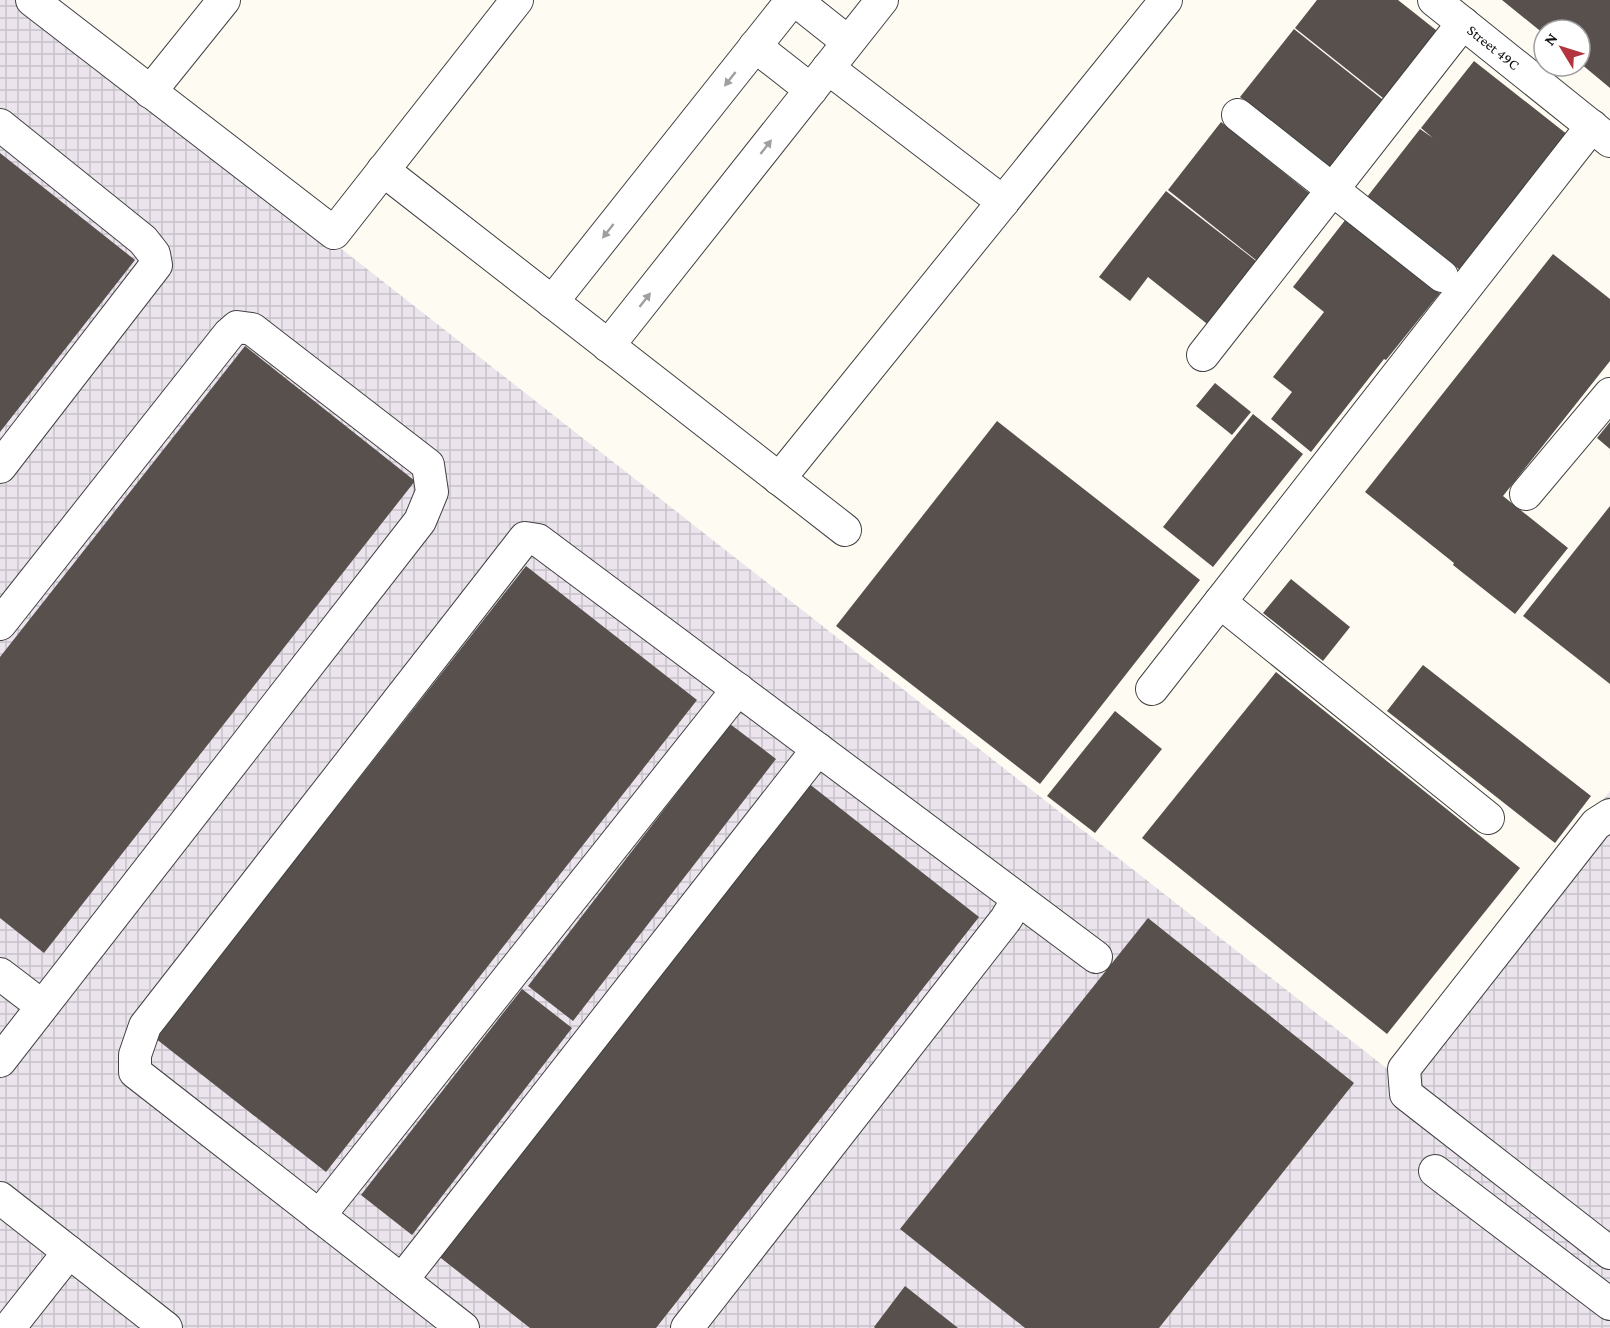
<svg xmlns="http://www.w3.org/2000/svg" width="1610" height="1328" viewBox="0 0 1610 1328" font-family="'Crimson Pro',serif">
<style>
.industrial{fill:url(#industrial-grid)}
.building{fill:#57504c}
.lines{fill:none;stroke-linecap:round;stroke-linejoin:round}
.minor-casing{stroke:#424242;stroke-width:34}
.minor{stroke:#fff;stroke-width:32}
.oneway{fill:#9f9f9f}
.labels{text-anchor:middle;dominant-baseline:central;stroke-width:6;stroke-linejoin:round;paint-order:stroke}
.street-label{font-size:15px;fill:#0f0f0f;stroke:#fff}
</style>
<defs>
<pattern id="industrial-grid" width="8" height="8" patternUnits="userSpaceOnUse" patternTransform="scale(1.5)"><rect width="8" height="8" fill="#ebe4ed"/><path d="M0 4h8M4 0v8" fill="none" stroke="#c8c2ca"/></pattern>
</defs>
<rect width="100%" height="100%" fill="#fefbf2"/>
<path class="industrial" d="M0,0H24L1390,1071L1610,791V1328H0Z"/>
<g class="building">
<path d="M1317,0H1398L1441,34L1388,102L1295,28Z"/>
<path d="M1502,0H1610V88L1580,63V30H1544V34Z"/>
<path d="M1294,29L1387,103L1334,170L1240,97Z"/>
<path d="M1474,61L1568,135L1460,270L1367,197L1420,129L1433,138L1421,128Z"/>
<path d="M1221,122L1314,197L1261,264L1168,190Z"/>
<path d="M0,153L135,260L0,432Z"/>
<path d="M1166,191L1260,264L1211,327L1148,277L1130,301L1099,277Z"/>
<path d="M1346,219L1440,293L1386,360L1384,359L1311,452L1271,419L1292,392L1273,377L1324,312L1293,287Z"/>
<path d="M1553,254L1610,299V361L1503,496L1568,548L1515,614L1453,565L1454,563L1365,492Z"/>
<path d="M245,346L415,481L44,953L0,918V657Z"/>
<path d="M1215,383L1251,412L1232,435L1196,406Z"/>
<path d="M1253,414L1303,454L1213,567L1163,527Z"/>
<path d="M997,421L1200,580L1040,784L836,626Z"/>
<path d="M1610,422V449L1597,438Z"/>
<path d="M1610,506V684L1523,616Z"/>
<path d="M526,566L697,700L326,1172L155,1038Z"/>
<path d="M1291,579L1350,627L1323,661L1263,613Z"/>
<path d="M1423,665L1591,796L1555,843L1387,711Z"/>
<path d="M1276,672L1520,868L1387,1034L1142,838Z"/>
<path d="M1115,711L1162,749L1095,833L1047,796Z"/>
<path d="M730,724L776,759L573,1021L528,986Z"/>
<path d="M808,783L979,917L656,1328H530L437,1255Z"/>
<path d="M1148,918L1354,1083L1159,1328H1025L900,1229Z"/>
<path d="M522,989L572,1028L412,1235L361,1195Z"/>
<path d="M905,1286L958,1328H875L874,1327Z"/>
</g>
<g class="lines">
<g class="minor-casing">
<g id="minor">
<path d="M32,0L334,233L517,0"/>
<path d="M795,0L848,42"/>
<path id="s1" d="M1434,0L1610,141"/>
<path d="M755,46L811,90"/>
<path d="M828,68L1003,202"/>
<path d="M150,92L224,0"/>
<path d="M1238,115L1442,276"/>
<path d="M0,125L143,240L154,254L156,265L0,467"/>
<path d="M383,170L845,530"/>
<path d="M552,302L792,0"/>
<path d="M608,346L882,0"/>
<path d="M1203,355L1463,23"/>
<path d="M779,479L1166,0"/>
<path d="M1526,494L1610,394"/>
<path d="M1220,602L1488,818"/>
<path d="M0,624L229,334L237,327L252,329L428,465L432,492L420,521L0,1061"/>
<path d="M1152,689L1592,126"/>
<path d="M1610,815L1596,824L1404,1069L1406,1094L1610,1253"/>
<path d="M0,974L42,1006"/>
<path d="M1435,1171L1610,1304"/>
<path d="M0,1198L166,1328"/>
<path d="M319,1216L738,689"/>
<path d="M402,1280L818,749"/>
<path d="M9,1328L69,1252"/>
<path d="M463,1328L135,1072V1055L145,1026L525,538L538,540L1096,957"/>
<path d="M687,1328L1006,919L1018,899"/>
</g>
</g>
<use href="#minor" class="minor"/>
</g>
<defs><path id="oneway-solid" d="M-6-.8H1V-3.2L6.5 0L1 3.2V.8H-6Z" transform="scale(1.5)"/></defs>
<g class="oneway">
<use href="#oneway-solid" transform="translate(730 79) rotate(128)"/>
<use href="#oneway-solid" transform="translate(766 147) rotate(-52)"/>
<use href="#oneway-solid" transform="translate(608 231) rotate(128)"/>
<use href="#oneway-solid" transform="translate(645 300) rotate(-52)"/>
</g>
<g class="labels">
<g class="street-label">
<text stroke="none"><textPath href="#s1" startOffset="76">Street 49C</textPath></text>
</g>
</g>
<g transform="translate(1562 48) rotate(308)"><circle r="28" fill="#ffffff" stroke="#9f9f9f" stroke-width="1.5"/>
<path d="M0-4.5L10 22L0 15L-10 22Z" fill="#b3333f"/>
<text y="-9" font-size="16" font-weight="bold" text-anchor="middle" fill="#0f0f0f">N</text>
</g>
</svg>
